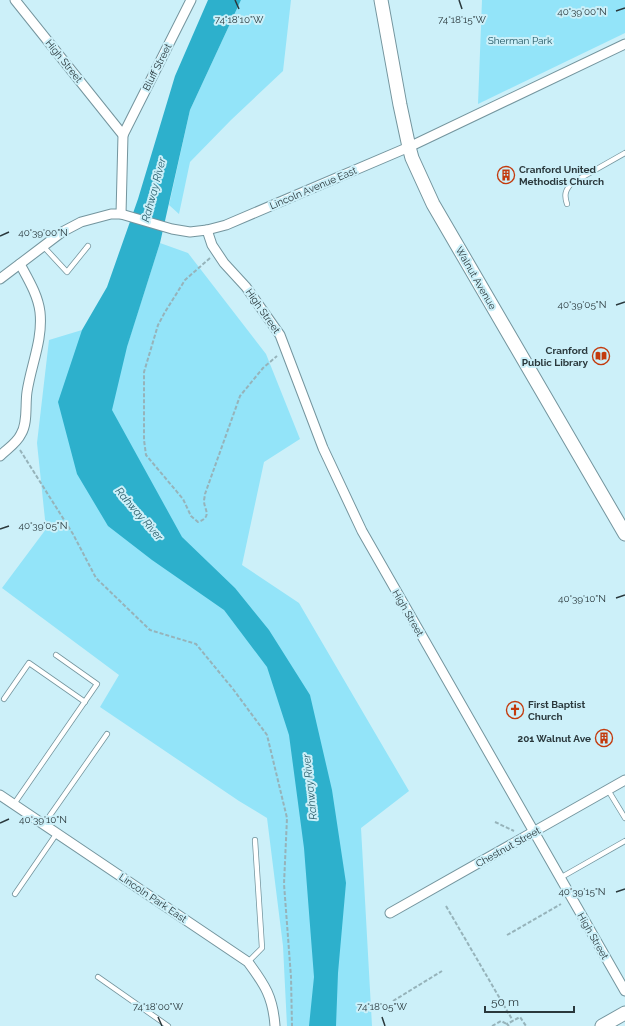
<svg xmlns="http://www.w3.org/2000/svg" width="625" height="1026" viewBox="0 0 625 1026" font-family="Raleway,sans-serif">
<style>
.green{fill:#93e4f9}
.water{fill:#2db0cc}
.lines{fill:none;stroke-linecap:round;stroke-linejoin:round}
.lane-casing{stroke:#74959e;stroke-width:6}
.street-casing{stroke:#74959e;stroke-width:11}
.secondary-casing{stroke:#74959e;stroke-width:15}
.path{stroke:#96b3ba;stroke-width:2;stroke-dasharray:4 2;stroke-linecap:butt}
.lane{stroke:#fff;stroke-width:4.5}
.street{stroke:#fff;stroke-width:9}
.secondary{stroke:#fff;stroke-width:13}
.ticks{fill:none;stroke:#2a383c;stroke-width:1.5}
.labels{text-anchor:middle;dominant-baseline:central;stroke-width:4;stroke-linejoin:round;paint-order:stroke}
.park-label{font-size:10px;fill:#215461;stroke:#ccf0f9}
.street-label{font-size:10px;fill:#2a383c;stroke:#ccf0f9}
.poi-label{font-size:10px;font-weight:bold;fill:#2a383c;stroke:#ccf0f9;text-anchor:start}
.water-label{font-size:11px;font-style:italic;fill:#2d5f6c;stroke:#ccf0f9}
.ticks-label{font-size:10px;text-anchor:middle;fill:#2a383c;stroke:#ccf0f9;stroke-width:4;stroke-linejoin:round;paint-order:stroke}
</style>
<rect width="100%" height="100%" fill="#ccf0f9"/>
<g class="green">
<path d="M241,0H291L283,71L231,120L190,162L179,214L169,205L190,110Z"/>
<path d="M482,0H625V33L478,104Z"/>
<path d="M160,243L188,253L266,354L300,439L264,462L242,565L299,603L409,791L361,828L372,1026H287L283,946L267,818L239,801L100,707L119,675L2,588L46,529L37,443L49,340L82,330L127,346Z"/>
</g>
<path class="water" d="M208,0H241L190,110L160,243L127,347L112,410L182,537L235,588L269,630L310,695L332,790L346,883L338,973L336,1026H309L314,977L304,848L289,735L267,667L224,610L152,560L108,526L77,474L58,402L82,330L107,287L138,199L175,76Z"/>
<g class="lines">
<g class="lane-casing">
<g id="lane">
<path d="M567,204C564,195 565,190 572,183L625,153"/>
<path d="M43,246L67,272L88,246"/>
<path d="M4,699L29,663L85,702"/>
<path d="M608,790L625,818"/>
<path d="M14,804L97,684L56,655"/>
<path d="M44,824L107,734"/>
<path d="M560,878L625,841"/>
<path d="M15,894L57,833"/>
<path d="M248,962L262,948L255,840"/>
<path d="M98,977L168,1026"/>
</g>
</g>
<g class="street-casing">
<g id="street">
<path d="M15,0L123,135L121,214"/>
<path d="M123,135L191,0"/>
<path d="M207,230L212,245L224,263L246,287L280,335L323,448L362,531L625,991"/>
<path d="M0,279L62,232L81,222L111,214H121L172,229L190,232L207,230L226,225L409,147L625,44"/>
<path d="M0,456C7,449 17,443 21,434C28,423 25,405 27,392C31,365 43,340 40,312C38,295 28,279 20,264"/>
<path d="M0,795L248,962C265,985 273,997 275,1026"/>
<path d="M390,913L625,780"/>
</g>
</g>
<g class="secondary-casing">
<g id="secondary">
<path d="M381,0L400,105L409,147L412,158L433,204L625,534"/>
<path d="M602,1026L625,1013"/>
</g>
</g>
<g class="path">
<path d="M210,258L185,280L165,312L158,325L144,372V440L146,455L183,499L191,516L198,522C213,517 204,509 204,501C204,499 205,496 205,494L240,396L263,368L277,356"/>
<path d="M20,450L73,534L96,578L150,630L196,644L233,689L267,735L287,818L284,884L291,977L292,1026"/>
<path d="M495,822L514,831"/>
<path d="M446,906L513,1021"/>
<path d="M507,935L561,904"/>
<path d="M393,1001L442,971"/>
<path d="M492,1026L501,1021L507,1024"/>
<path d="M509,1026L507,1024L520,1017L526,1026"/>
</g>
<use href="#lane" class="lane"/>
<use href="#street" class="street"/>
<use href="#secondary" class="secondary"/>
</g>
<path class="ticks" d="M235,0L239,9M459,0L462,9M616,11L625,8M0,236L9,232M616,305L625,302M0,529L9,526M616,598L625,595M0,823L9,819M616,892L625,889M158,1017L162,1026M382,1017L385,1026"/>
<defs>
<g id="building-ring" transform="scale(0.9)"><circle r="9.5" fill="#ccf0f9" stroke="#c33a0d" stroke-width="1.5"/><path d="M-4-6H4V6H1V3H-1V6H-4ZM-2.5-4.3h1.7v1.8h-1.7ZM.8-4.3h1.7v1.8H.8ZM-2.5-1h1.7V.8h-1.7ZM.8-1h1.7V.8H.8Z" fill="#c33a0d"/></g>
<g id="library-ring" transform="scale(0.9)"><circle r="9.5" fill="#ccf0f9" stroke="#c33a0d" stroke-width="1.5"/><path d="M-6-4Q-3-5.5-.7-3.5V5Q-3 3-6 4ZM6-4Q3-5.5 .7-3.5V5Q3 3 6 4Z" fill="#c33a0d"/></g>
<g id="church-ring" transform="scale(0.9)"><circle r="9.5" fill="#ccf0f9" stroke="#c33a0d" stroke-width="1.5"/><path d="M-1.2-6h2.4v3.5h3.3v2.4h-3.3V6h-2.4V-.1h-3.3v-2.4h3.3Z" fill="#c33a0d"/></g>
</defs>
<g fill-rule="evenodd">
<use href="#building-ring" x="506" y="175"/>
<use href="#library-ring" x="601" y="356"/>
<use href="#church-ring" x="515" y="710"/>
<use href="#building-ring" x="604" y="738"/>
</g>
<g class="labels">
<g class="park-label">
<text x="520" y="40">Sherman Park</text>
</g>
<g class="street-label">
<text transform="translate(64 61) rotate(51)">High Street</text>
<text transform="translate(157 67) rotate(-63)">Bluff Street</text>
<text transform="translate(313 188) rotate(-23)">Lincoln Avenue East</text>
<text transform="translate(476 278) rotate(60)">Walnut Avenue</text>
<text transform="translate(263 311) rotate(55)">High Street</text>
<text transform="translate(408 613) rotate(60)">High Street</text>
<text transform="translate(508 847) rotate(-29)">Chestnut Street</text>
<text transform="translate(153 898) rotate(34)">Lincoln Park East</text>
<text transform="translate(593 936) rotate(60)">High Street</text>
</g>
<g class="poi-label">
<text x="519" y="169">Cranford United<tspan x="519" dy="12">Methodist Church</tspan></text>
<text x="588" y="350" text-anchor="end">Cranford<tspan x="588" dy="12">Public Library</tspan></text>
<text x="528" y="704">First Baptist<tspan x="528" dy="12">Church</tspan></text>
<text x="591" y="738" text-anchor="end">201 Walnut Ave</text>
</g>
<g class="water-label">
<text transform="translate(154 190) rotate(-75)">Rahway River</text>
<text transform="translate(139 514) rotate(49)">Rahway River</text>
<text transform="translate(310 787) rotate(-96)">Rahway River</text>
</g>
</g>
<g class="ticks-label">
<text x="582" y="15">40°39'00"N</text>
<text x="239" y="23">74°18'10"W</text>
<text x="462" y="23">74°18'15"W</text>
<text x="43" y="236">40°39'00"N</text>
<text x="582" y="308">40°39'05"N</text>
<text x="43" y="529">40°39'05"N</text>
<text x="582" y="602">40°39'10"N</text>
<text x="43" y="823">40°39'10"N</text>
<text x="582" y="895">40°39'15"N</text>
<text x="158" y="1010">74°18'00"W</text>
<text x="382" y="1010">74°18'05"W</text>
</g>
<path d="M485 1006v6h89v-6" fill="none" stroke="#2a383c" stroke-width="2"/>
<text x="491" y="1006" font-size="12" fill="#2a383c" stroke="#ccf0f9" stroke-width="3" paint-order="stroke">50 m</text>
</svg>
